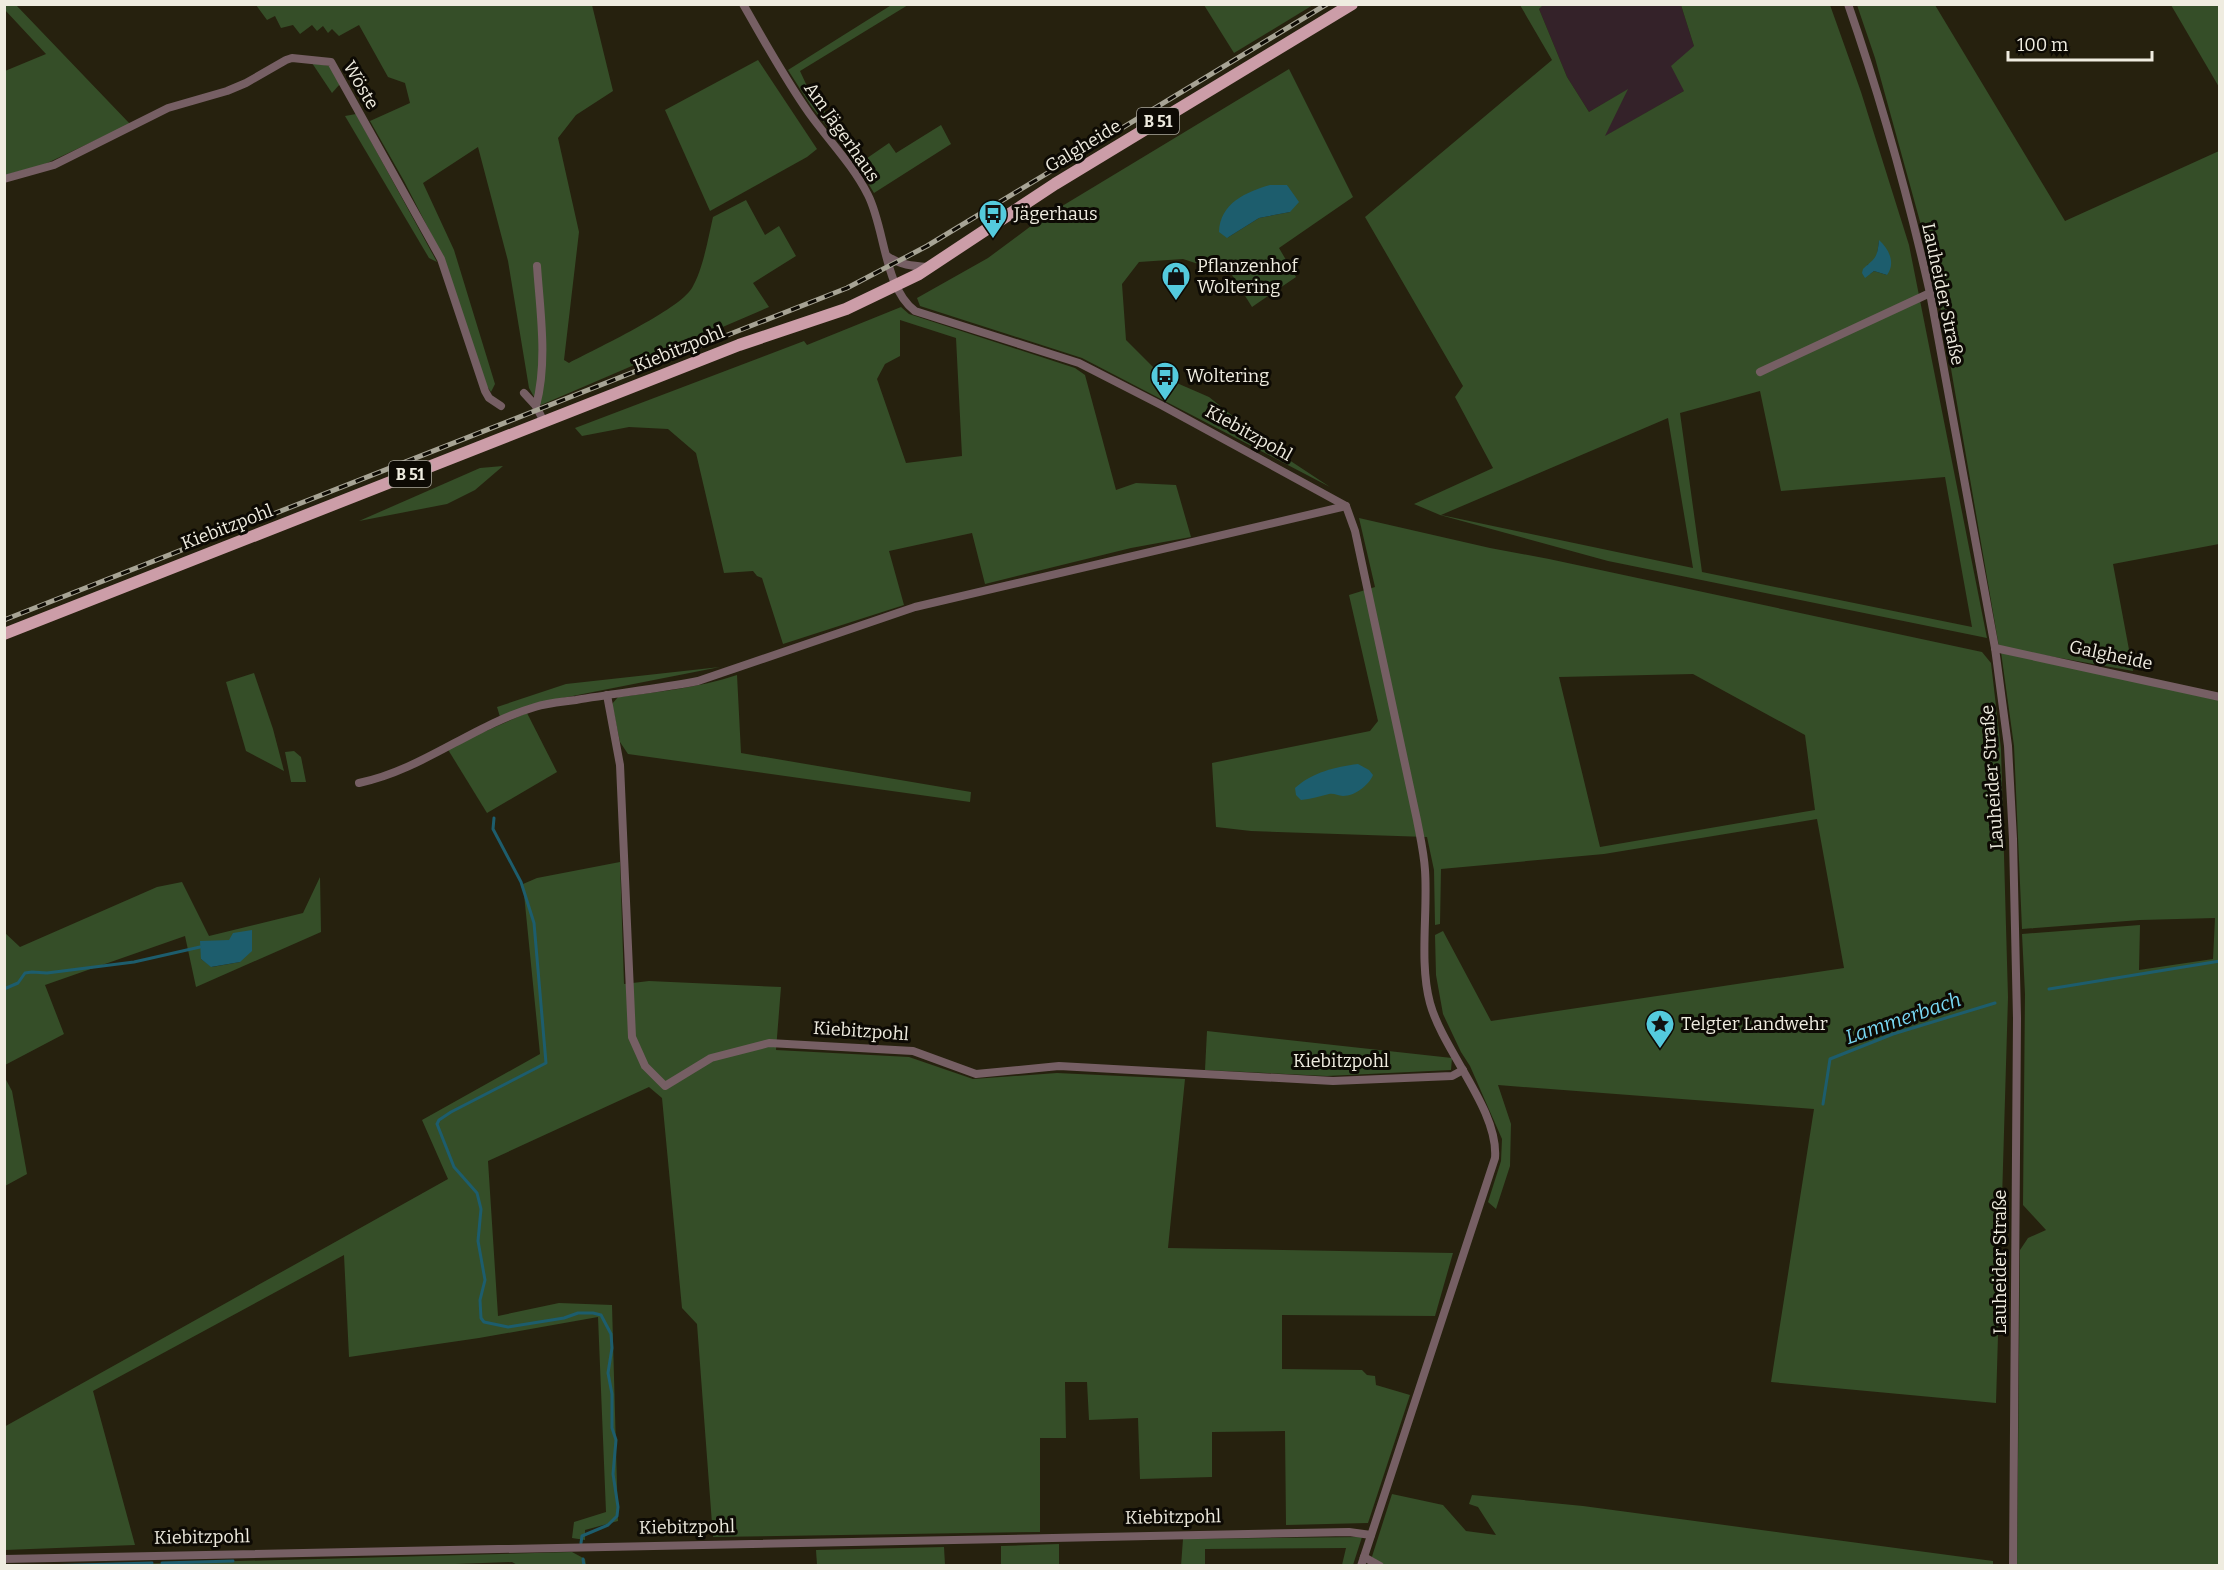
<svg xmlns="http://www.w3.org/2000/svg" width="2224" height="1570" viewBox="0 0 2224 1570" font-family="Bitter,serif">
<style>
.commercial{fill:#342229}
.green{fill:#354e28;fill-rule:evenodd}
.water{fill:#1d5d6d}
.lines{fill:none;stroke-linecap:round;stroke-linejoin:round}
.stream{stroke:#1d5d6d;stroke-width:3}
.street{stroke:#765f64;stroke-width:8}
.primary{stroke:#cc9da8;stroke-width:12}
.rail-casing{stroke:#a7a495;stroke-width:5}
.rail{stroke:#0d0a04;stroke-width:3;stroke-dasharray:9;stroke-linecap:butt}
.labels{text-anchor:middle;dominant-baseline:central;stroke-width:6;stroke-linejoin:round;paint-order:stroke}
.shield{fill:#0d0a04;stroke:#aba89e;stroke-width:1.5}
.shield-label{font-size:16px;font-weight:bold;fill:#efece0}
.street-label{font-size:18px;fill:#efece0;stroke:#0d0a04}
.poi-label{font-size:18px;fill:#efece0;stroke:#0d0a04;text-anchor:start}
.water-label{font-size:20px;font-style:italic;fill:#78d7f2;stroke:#0d0a04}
</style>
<rect width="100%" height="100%" fill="#26210e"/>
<path class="commercial" d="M1543,4L1681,5L1694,46L1684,91L1604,137L1627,90L1589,112L1567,77L1539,9Z"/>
<g class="green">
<path d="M893,4L908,5L800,71L812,97L844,133L855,150L850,156L811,106L788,70Z"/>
<path d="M5,5H16L130,124L43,165L5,175V71L46,54L5,10Z"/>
<path d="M256,5H592L613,91L576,115L558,138L579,232L564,360L569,363C595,349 679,310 692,288C703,269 708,239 713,217L746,200L765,235L779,226L796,256L753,283L769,307L541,405L537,402L529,388L508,261L478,147L423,183L454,250L495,384L491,392L484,382L444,259L404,181L370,121L410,103L405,83L388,77L359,25L339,36L332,29L328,33L323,26L317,31L312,25L300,34L293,25L281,28L275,16L267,20Z"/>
<path d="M1204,5H1313L1234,53Z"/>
<path d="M1520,5H1543L1539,9L1567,77L1589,112L1628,89L1605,136L1684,91L1671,66L1694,46L1681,5H1830L1861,92L1909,245L1987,638L1608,561L1440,515L1414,504L1493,468L1455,397L1463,386L1365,217L1552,60ZM1879,241L1887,275L1874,271L1870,274L1867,265L1873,263L1877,255ZM1760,391L1781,491L1945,477L1972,627L1702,572L1680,413ZM1668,418L1693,568L1441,515Z"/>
<path d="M1857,5H1935L2065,221L2219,151V544L2113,564L2133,671L1999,647L1935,276L1875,58Z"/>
<path d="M2171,5H2219V87Z"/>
<path d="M758,60L817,149L807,157L710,211L665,110Z"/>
<path d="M312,63L330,66L340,84L332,93Z"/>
<path d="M1289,69L1353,197L1279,248L1296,277L1252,307L1232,275L1183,259L1139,262L1122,284L1126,340L1163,377L1209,397L1283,456L1330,487L1082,358L920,306L917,298L988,258L1039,220ZM1287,185L1290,212L1259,218L1227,238Z"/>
<path d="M356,114L437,262L429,258L345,116Z"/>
<path d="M941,125L951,144L874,193L857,165L889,143L896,153Z"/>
<path d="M901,307L909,314L1075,368L1085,375L1116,490L1136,483L1176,485L1191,537L1131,548L985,584L972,533L889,551L904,605L783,644L762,578L757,576L753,571L724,573L696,453L668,429L629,427L582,436L575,428L804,341L807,345ZM900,320L956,338L962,456L906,463L877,379L885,364L900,356Z"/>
<path d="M503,466L475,490L447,504L359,521L480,468Z"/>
<path d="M1359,518L1490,548L1549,559L1982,652L1991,663L2001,749L2008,997L1996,1403L1771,1382L1814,1109L1498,1085L1511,1124L1510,1166L1496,1209L1488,1202L1501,1161L1502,1139L1470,1066L1461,1052L1443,1014L1436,975L1435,935L1443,931L1491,1021L1844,968L1817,819L1604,854L1441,869L1440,924L1435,925L1434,870L1427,837L1251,831L1216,827L1212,763L1370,731L1378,721L1349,595L1375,587ZM1693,674L1805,735L1815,810L1600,847L1559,677Z"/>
<path d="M2001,652L2219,700V1565H2017L2020,1250L2028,1238L2046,1230L2023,1205L2025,994L2022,934L2140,925L2139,970L2213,959L2215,918L2140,920L2022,929L2014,746Z"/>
<path d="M720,667L537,703L500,717L497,707L566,684Z"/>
<path d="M254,673L273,729L284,771L246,751L226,682Z"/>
<path d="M737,675L741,753L971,792L970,802L628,754L620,742L612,704L618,697C658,692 698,688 737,675Z"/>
<path d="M527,713L557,772L487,813L447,748Z"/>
<path d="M294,751L301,757L306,782H291L285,752Z"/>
<path d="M620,862L624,984L649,981L781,987L776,1050L909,1057L973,1079L1057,1073L1185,1079L1168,1248L1453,1253L1435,1316L1282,1315V1369L1362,1370L1367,1375L1375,1376L1376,1385L1410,1395L1368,1523L1286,1525L1285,1431L1212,1432V1477L1140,1479L1138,1418L1089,1420L1087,1382H1065L1066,1438H1040V1532L713,1537L697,1324L682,1308L662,1098L649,1087L488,1161L498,1316L559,1303L612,1305L618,1521L585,1530V1540L572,1538L574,1522L606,1512L598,1317L479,1338L349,1357L344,1255L93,1391L135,1545L5,1550L4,1427L448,1179L422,1120L540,1054L523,884L537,878Z"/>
<path d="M320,877L321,932L196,987L185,936L45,985L64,1034L5,1065L4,932L20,947L157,887L182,882L209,936L303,913ZM229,940L240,962L212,967L201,959Z"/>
<path d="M1207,1031L1452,1058L1451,1070L1327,1076L1205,1070Z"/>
<path d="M4,1076L12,1091L27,1174L5,1186Z"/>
<path d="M1392,1494L1443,1505L1466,1531L1496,1535L1478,1507L1469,1504L1472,1495L1583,1506L1993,1561V1565L1369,1566Z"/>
<path d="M1362,1537L1353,1565H1342L1346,1548L1205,1549V1565L1181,1566L1183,1539Z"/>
<path d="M1059,1544V1565H1001V1546Z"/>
<path d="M944,1547L945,1565H817L816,1550Z"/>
<path d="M572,1552L585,1559L586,1565L519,1566L512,1562L402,1566L95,1565Z"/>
</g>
<g class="water">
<path d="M1270,185H1287L1299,202L1290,212L1259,218L1227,238L1219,232C1220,203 1246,192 1270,185Z"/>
<path d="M1879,240C1889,249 1896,263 1887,275L1874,271L1865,278L1862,273L1863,269C1876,257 1877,259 1879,240Z"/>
<path d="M1358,764L1369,770L1373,775C1369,785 1355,796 1343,796C1338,796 1334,793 1329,794C1320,796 1311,799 1301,800L1296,795L1295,788C1313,772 1335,767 1358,764Z"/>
<path d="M252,930V951L240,962L211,967L201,959L200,941L229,940L233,933Z"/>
</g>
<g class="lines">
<g class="stream">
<path d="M494,818L493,829L521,882L534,923L546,1063L451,1112L439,1120L437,1124L454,1167L477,1193L481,1209L478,1241L485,1280L480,1300L481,1318L484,1322L508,1327L564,1318L578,1313H593L601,1315L611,1334L612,1348L608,1373L612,1394V1428L616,1440L613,1474L618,1507L617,1516L608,1525L582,1536L581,1543"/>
<path d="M4,989L18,983L25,973L32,972L47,973L134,962L200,947"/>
<path d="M2049,989L2220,961"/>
<path d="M1823,1104L1830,1059L1893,1034L1995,1003"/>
<path d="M583,1559L584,1566"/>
<path d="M162,1563L233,1561"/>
<path d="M40,1566L152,1563"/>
</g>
<g class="street">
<path d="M743,4C764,41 785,79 809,113C829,141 853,165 868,195C885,228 884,288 915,311L1079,363L1163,406L1346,506L1355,531L1417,820C1420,836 1424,853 1425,870C1428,912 1419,962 1430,1003C1443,1051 1499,1110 1495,1158L1361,1566"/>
<path d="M1848,4C1881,99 1908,196 1930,293L1995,648L2008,746L2013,839L2017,1018L2013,1566"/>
<path d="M4,179L54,165L168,108L227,91L246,83L286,60L292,58L331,62L441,259L485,391L489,398L501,406"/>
<path d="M887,256C900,265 912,266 928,267"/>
<path d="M1760,372L1930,293"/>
<path d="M524,393L536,406L544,422"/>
<path d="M536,406C548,361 540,311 537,266"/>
<path d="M1995,648L2220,697"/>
<path d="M607,695L620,765L632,1037L645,1066L665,1086L711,1058L769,1043L913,1051L976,1074L1059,1066L1333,1081L1452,1076L1463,1070"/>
<path d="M359,783C422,770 473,725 535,707C548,703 562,702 576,700C617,693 657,689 698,681L915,607L1346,506"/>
<path d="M1364,1557L1380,1566"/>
<path d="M4,1559L1349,1532L1371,1535"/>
</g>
<path class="primary" d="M4,634L739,345L846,309L919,274L1055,184L1352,4"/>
<g class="rail-casing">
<path id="rail" d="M4,620L847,288L927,246L1327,4"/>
</g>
<use href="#rail" class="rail"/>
</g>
<defs>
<g id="bus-pin" transform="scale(1.5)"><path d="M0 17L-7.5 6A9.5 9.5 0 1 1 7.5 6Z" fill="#54cadd" stroke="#0d0a04"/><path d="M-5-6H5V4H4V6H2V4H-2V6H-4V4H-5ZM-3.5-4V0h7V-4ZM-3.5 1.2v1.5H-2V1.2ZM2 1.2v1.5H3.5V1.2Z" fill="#111"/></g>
<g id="shop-pin" transform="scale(1.5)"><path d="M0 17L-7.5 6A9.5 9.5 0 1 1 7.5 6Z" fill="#54cadd" stroke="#0d0a04"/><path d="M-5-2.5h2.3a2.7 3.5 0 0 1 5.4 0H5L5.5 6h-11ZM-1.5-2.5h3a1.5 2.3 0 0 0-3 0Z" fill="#111"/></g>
<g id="sight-pin" transform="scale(1.5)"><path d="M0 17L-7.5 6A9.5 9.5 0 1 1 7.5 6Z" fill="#54cadd" stroke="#0d0a04"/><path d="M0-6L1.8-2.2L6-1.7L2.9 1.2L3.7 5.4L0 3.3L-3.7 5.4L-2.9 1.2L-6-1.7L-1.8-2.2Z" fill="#111"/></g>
</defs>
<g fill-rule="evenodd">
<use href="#bus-pin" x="993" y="214"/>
<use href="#shop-pin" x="1176" y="276"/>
<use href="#bus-pin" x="1165" y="376"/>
<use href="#sight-pin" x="1660" y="1024"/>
</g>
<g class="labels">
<g class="shield">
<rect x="1137" y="108" width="42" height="26" rx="4.5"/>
<rect x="389" y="461" width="42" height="26" rx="4.5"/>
</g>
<g class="shield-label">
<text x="1158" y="121">B 51</text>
<text x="410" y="474">B 51</text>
</g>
<g class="street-label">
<text transform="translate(361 85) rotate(60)">Wöste</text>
<text transform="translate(842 132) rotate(55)">Am Jägerhaus</text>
<text transform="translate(1083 146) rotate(-31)">Galgheide</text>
<text transform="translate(1943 294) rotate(78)">Lauheider Straße</text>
<text transform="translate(679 349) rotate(-22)">Kiebitzpohl</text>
<text transform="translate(1249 433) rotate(29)">Kiebitzpohl</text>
<text transform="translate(227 527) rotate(-21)">Kiebitzpohl</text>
<text transform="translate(2111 655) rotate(12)">Galgheide</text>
<text transform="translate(1992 777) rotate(-94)">Lauheider Straße</text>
<text transform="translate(861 1031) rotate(4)">Kiebitzpohl</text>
<text x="1341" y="1061">Kiebitzpohl</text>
<text transform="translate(2000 1262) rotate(-90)">Lauheider Straße</text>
<text transform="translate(1173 1517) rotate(-1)">Kiebitzpohl</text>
<text transform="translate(687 1527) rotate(-1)">Kiebitzpohl</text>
<text transform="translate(202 1537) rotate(-1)">Kiebitzpohl</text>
</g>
<g class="poi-label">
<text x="1014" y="214">Jägerhaus</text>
<text x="1197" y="266">Pflanzenhof<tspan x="1197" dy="21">Woltering</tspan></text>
<text x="1186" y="376">Woltering</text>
<text x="1681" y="1024">Telgter Landwehr</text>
</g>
<g class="water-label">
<text transform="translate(1903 1018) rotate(-19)">Lammerbach</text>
</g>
</g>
<rect width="2224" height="1570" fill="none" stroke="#efece0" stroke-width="12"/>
<path d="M2008 51v9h144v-9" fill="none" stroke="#efece0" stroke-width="3"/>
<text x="2017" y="51" font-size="18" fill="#efece0" stroke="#0d0a04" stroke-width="4.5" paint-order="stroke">100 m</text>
</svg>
